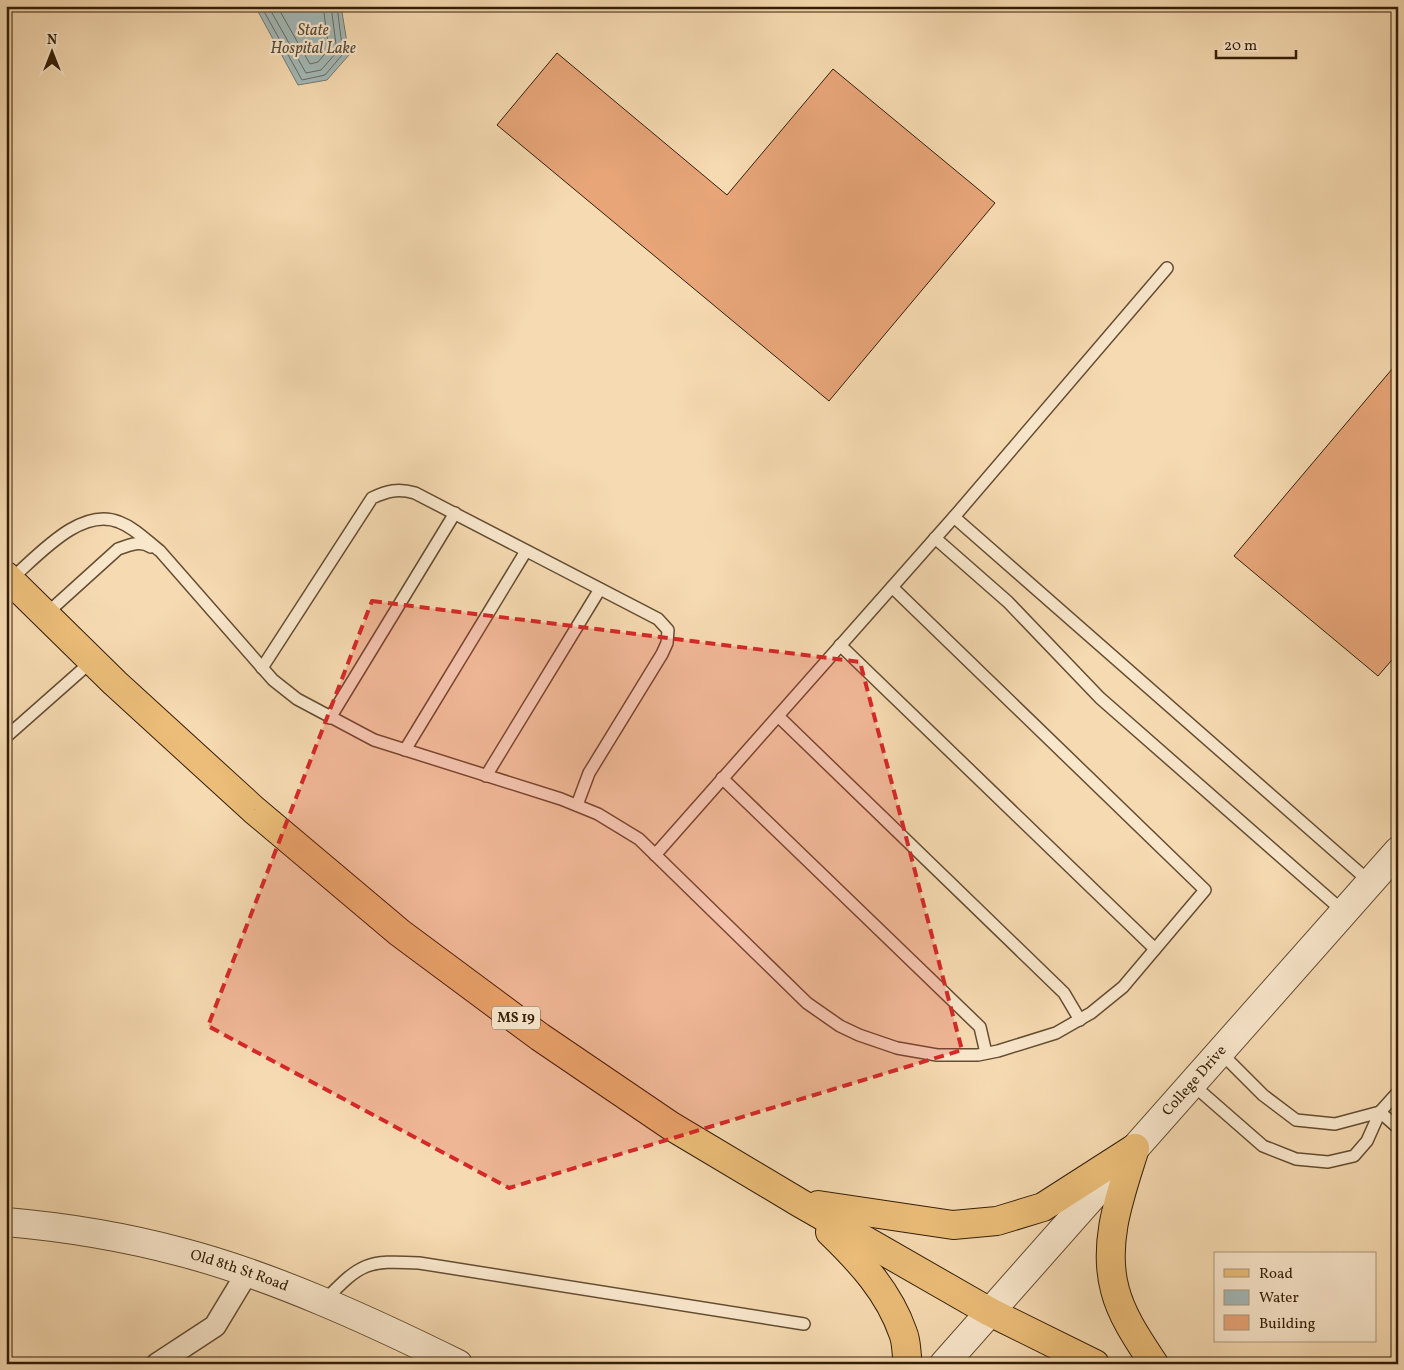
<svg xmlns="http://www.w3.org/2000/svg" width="1404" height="1370" viewBox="0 0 1404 1370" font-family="Vollkorn,serif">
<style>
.water{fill:#a2b8b7;stroke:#767a70}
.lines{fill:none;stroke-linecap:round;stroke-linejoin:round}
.shore{stroke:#6b6b5e;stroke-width:1}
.building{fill:#e7a578;stroke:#341e06}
.service-casing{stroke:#644d31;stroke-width:14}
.minor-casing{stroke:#644d31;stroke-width:24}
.tertiary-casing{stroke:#644d31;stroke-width:30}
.primary-casing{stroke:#341e06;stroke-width:30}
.service{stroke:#f9e7cc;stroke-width:11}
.minor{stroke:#f9e7cc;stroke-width:21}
.tertiary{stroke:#f9e7cc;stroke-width:28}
.primary{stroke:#ebbd78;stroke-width:28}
.marked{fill:#d62828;fill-opacity:0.2;stroke:#d62828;stroke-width:4;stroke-dasharray:10 6;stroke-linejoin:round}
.labels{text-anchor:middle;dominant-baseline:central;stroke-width:4.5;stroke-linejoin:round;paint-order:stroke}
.shield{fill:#f9e7cc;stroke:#6f5a41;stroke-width:1}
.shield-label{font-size:14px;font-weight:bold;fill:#341e06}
.street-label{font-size:15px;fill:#341e06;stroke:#f9e7cc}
.water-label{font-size:16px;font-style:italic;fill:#554c3b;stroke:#f9e7cc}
</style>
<rect width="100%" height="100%" fill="#f6dab1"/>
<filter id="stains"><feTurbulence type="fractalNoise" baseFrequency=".004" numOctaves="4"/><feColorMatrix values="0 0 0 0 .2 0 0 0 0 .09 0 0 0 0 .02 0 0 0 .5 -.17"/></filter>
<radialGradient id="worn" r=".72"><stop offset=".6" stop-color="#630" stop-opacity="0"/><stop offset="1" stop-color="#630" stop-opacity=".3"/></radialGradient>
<path class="water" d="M255,6H341L349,55L327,80L298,85Z"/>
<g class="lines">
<g class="shore">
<path d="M261,6L302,80L325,75L343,54L337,6"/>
<path d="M268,6L306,73L321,70L337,52L331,6"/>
<path d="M277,6L310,64L318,62L329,49L323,6"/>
</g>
</g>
<g class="building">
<path d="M557,53L727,195L833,69L995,203L829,401L497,125Z"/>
<path d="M1398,362V653L1378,676L1234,556Z"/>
</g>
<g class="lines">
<g class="service-casing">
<g id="service">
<path d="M954,517L1370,882"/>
<path d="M935,538L1008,602L1100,698L1344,912"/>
<path d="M10,580C37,557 80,506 119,522C135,528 147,541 160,551L273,680L297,699L374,740L561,799L598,814L639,839L807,1003L840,1026L859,1035L897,1048L937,1055H978L998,1051L1056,1033L1091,1013L1123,987L1205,890L892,587"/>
<path d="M45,615L118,549C129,545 140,540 151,547"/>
<path d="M840,645L1155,949"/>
<path d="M262,668L372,498C387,491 398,488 415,493L658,619L668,630L667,643L662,654L589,773L577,805"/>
<path d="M778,716L1064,993L1080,1020"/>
<path d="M330,718L455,513"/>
<path d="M6,737L92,661"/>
<path d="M405,750L526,551"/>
<path d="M486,776L600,589"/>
<path d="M722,778L980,1027L986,1053"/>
<path d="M655,855L954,517L1167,268"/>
<path d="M1220,1052L1263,1095L1296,1120L1335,1124L1380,1112"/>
<path d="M1192,1084L1263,1146L1296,1159L1328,1162L1354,1156L1367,1141L1380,1112L1398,1092"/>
<path d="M1380,1112L1398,1128"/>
<path d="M324,1301C361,1263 366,1260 419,1263L804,1324"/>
</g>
</g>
<g class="minor-casing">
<path id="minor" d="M157,1364L215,1326L247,1273"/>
</g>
<g class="tertiary-casing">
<g id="tertiary">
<path id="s1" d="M6,1222C64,1227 125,1237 181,1252C273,1276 373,1322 458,1364"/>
<path id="s2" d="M944,1364L1398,851"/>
</g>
</g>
<g class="primary-casing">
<g id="primary">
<path d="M6,576L115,683L254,810L400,933L540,1037L671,1126L800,1203L990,1312L1095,1364"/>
<path d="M1135,1148C1121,1193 1102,1242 1115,1290C1122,1317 1139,1341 1154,1364"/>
<path d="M818,1205L953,1225L997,1221L1043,1207L1135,1148"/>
<path d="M830,1232C860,1261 889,1292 903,1333C907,1342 906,1354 908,1364"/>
</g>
</g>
<use href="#service" class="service"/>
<use href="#minor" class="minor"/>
<use href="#tertiary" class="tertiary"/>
<use href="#primary" class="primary"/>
</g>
<path class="marked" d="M372,601L860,662L962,1050L509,1188L208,1026Z"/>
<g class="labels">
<rect class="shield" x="492" y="1006.5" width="48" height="23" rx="4"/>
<g class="shield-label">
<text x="516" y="1018">MS 19</text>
</g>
<g class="street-label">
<text stroke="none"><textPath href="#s2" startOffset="378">College Drive</textPath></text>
<text stroke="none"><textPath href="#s1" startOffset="239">Old 8th St Road</textPath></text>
</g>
<g class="water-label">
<text x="313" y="31">State<tspan x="313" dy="18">Hospital Lake</tspan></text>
</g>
</g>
<rect width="1404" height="1370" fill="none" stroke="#f6dab1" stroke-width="25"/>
<rect x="8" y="8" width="1389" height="1355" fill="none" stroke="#341e06" stroke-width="2.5"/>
<rect x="12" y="12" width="1379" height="1345" fill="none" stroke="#341e06"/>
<rect x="1214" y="1252" width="162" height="90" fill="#f9e7cc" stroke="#aa977d"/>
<rect x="1224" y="1269" width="25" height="8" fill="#ebbd78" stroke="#aa977d"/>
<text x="1259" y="1278" font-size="15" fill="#341e06">Road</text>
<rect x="1224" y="1290" width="25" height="15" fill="#a2b8b7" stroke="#aa977d"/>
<text x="1259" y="1302" font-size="15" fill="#341e06">Water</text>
<rect x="1224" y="1315" width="25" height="15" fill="#e7a578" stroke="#aa977d"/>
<text x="1259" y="1328" font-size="15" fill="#341e06">Building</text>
<g transform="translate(52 52)" stroke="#f9e7cc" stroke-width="4" paint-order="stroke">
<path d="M0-4L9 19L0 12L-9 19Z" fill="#341e06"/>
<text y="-8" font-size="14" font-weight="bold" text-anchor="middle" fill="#341e06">N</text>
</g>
<path d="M1216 50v8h80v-8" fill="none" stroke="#341e06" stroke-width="2.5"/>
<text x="1224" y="50" font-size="15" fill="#341e06" stroke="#f9e7cc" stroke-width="4" paint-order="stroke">20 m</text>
<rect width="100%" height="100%" filter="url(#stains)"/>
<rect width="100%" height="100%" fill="url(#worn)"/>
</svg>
